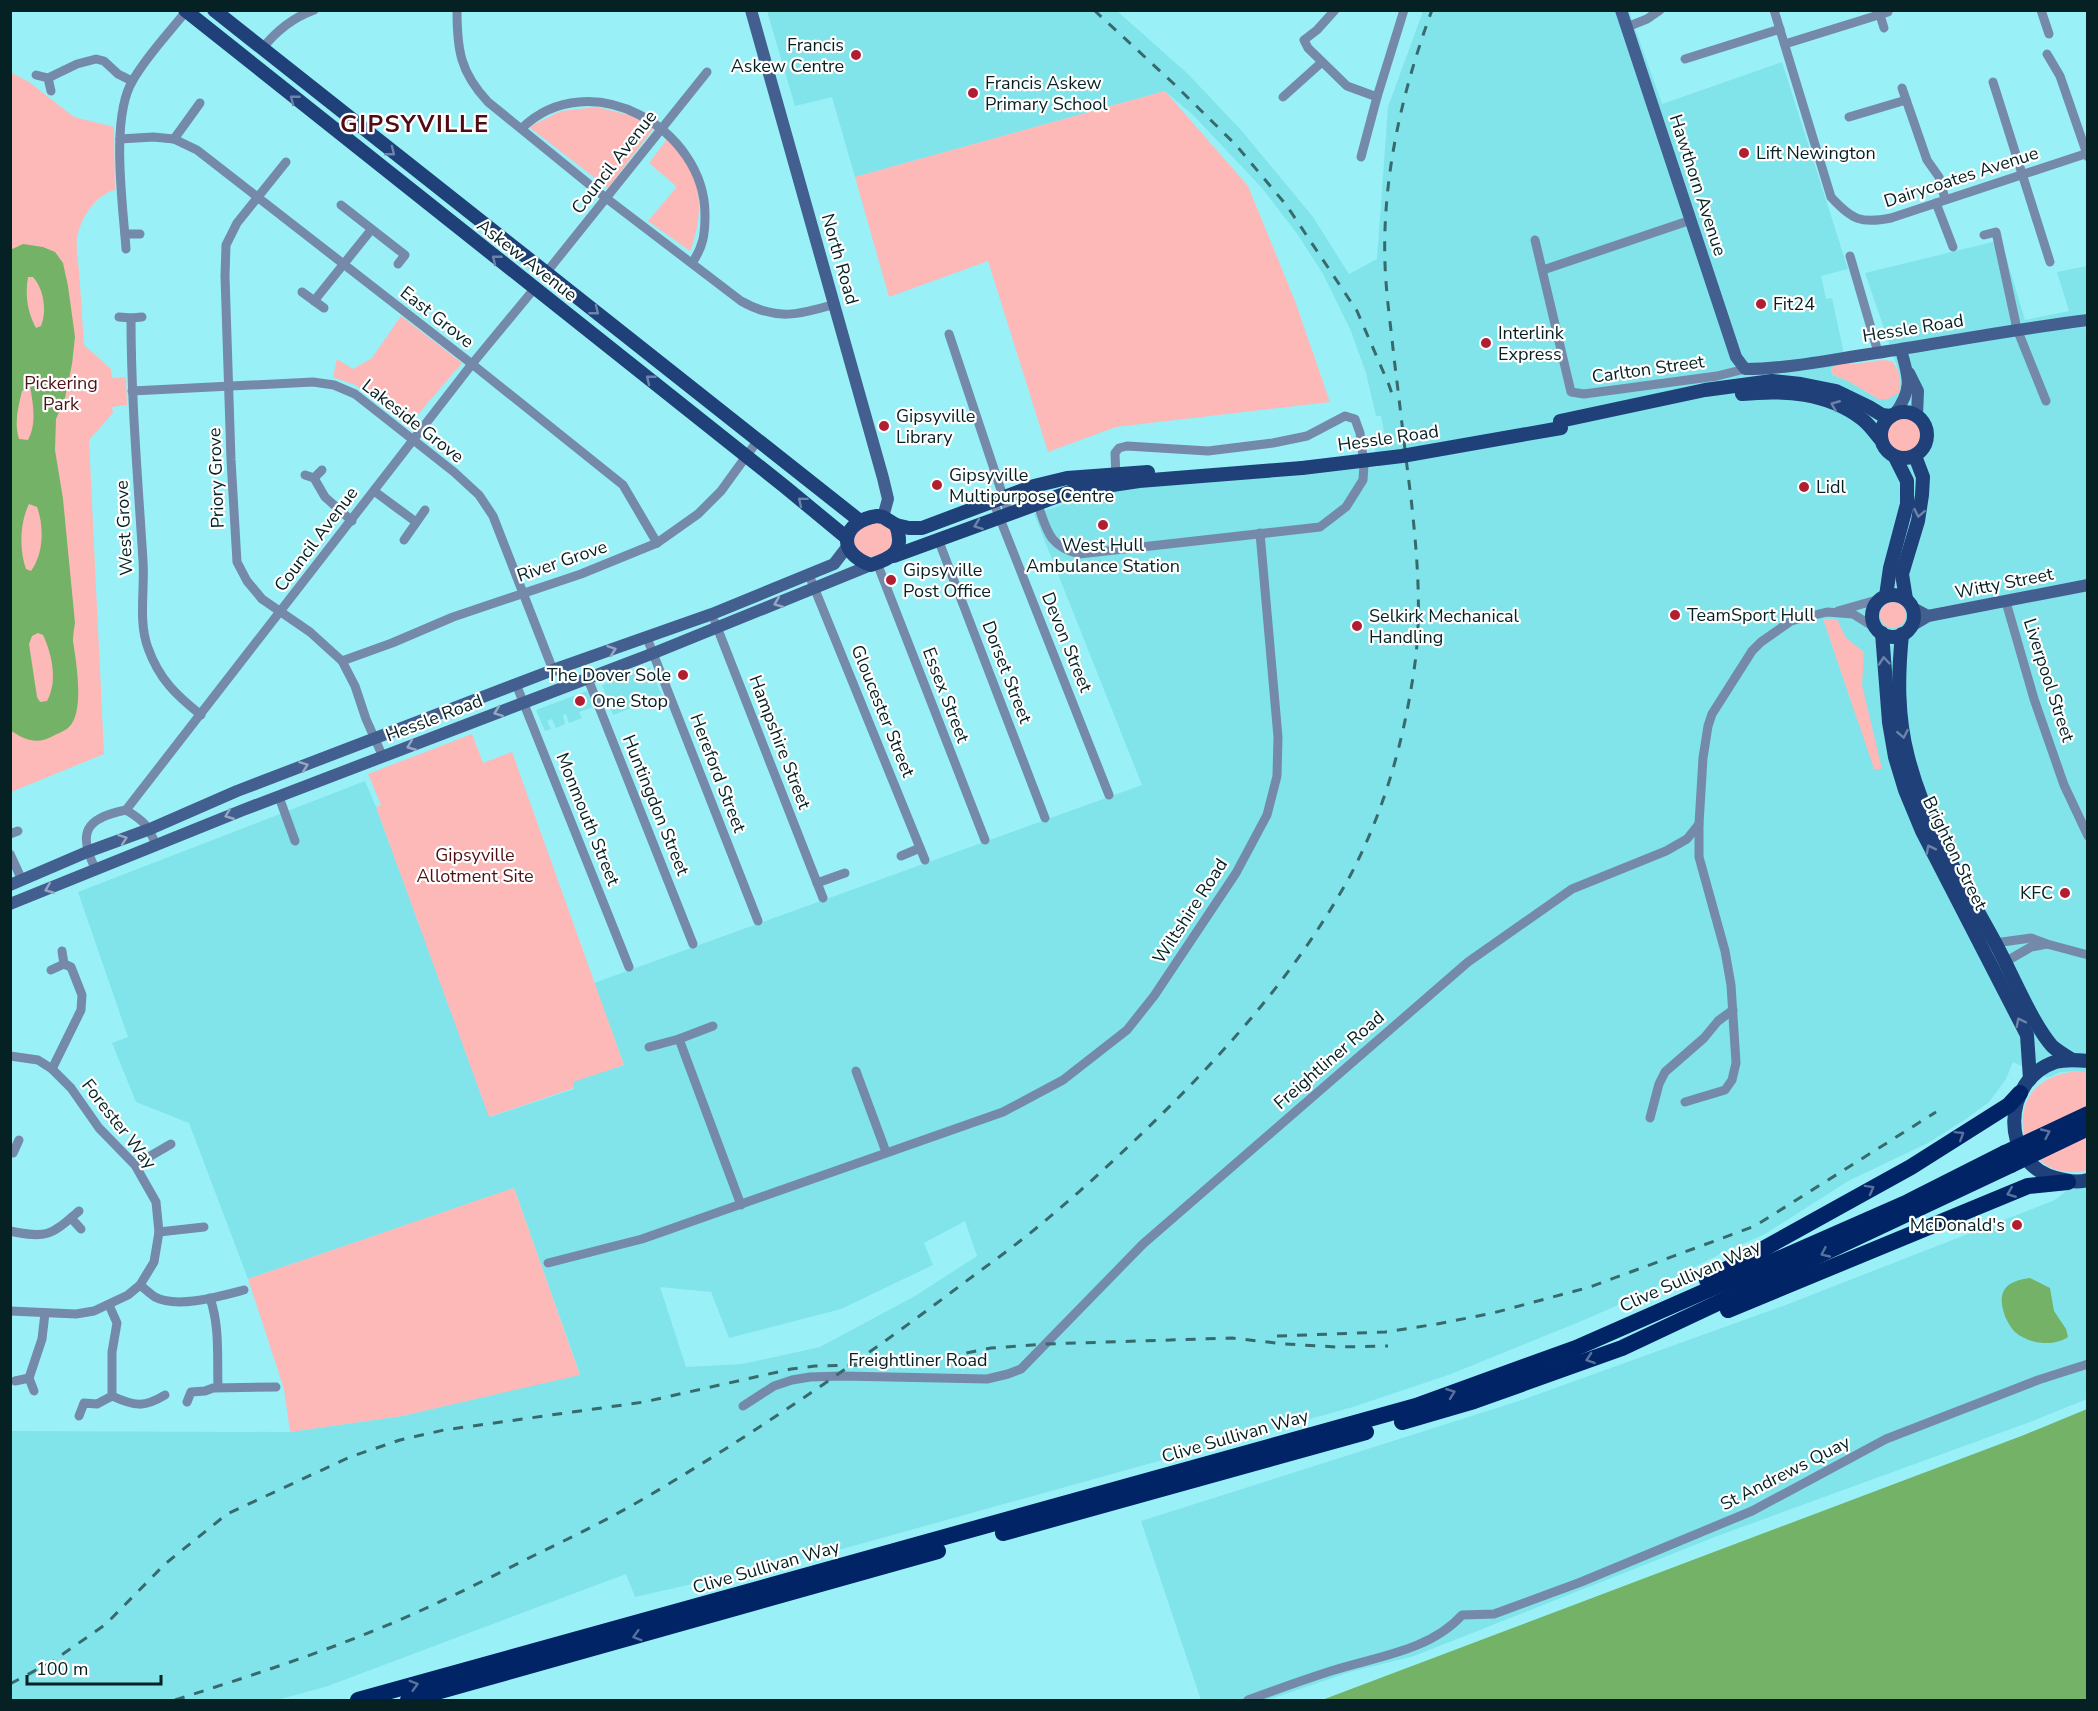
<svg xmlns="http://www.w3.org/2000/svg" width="2098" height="1711" viewBox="0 0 2098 1711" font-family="'Nunito Sans',sans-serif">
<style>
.built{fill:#80e4ea;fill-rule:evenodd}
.green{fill:#fdb9b7}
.water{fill:#73b267;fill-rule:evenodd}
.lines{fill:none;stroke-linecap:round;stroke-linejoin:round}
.street{stroke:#7589ab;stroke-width:9}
.secondary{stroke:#435f8f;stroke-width:12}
.primary{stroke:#1f4079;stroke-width:14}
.highway{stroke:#002466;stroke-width:16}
.rail{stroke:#38696c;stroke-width:3;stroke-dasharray:10 10;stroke-linecap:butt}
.primary-bridge{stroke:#1f4079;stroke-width:14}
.highway-bridge{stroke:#002466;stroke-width:16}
.oneway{stroke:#6d83a8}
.oneway2{stroke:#98a7c1}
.oneway3{stroke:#59719c}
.poi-dot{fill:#b11e32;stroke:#fff;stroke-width:2}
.labels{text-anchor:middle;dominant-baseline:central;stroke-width:4.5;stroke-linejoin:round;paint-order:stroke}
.poi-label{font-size:18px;fill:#052123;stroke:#fff;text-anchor:start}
.street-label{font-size:18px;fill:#052123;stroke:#fff}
.park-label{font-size:18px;fill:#4f1116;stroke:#fff}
.district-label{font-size:24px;font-weight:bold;letter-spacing:1.5px;fill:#510b13;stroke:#fff}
</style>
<rect width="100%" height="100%" fill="#99f1f7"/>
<g class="built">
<path d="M767,11H1117L1188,74L1241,130L1313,217L1349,274L1377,259L1388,107L1423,11H1629L1662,104L1782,62L1848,269L1821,276L1826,299L1832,298L1846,363L1838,364L1834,366L1831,369L1833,375L1848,381L1878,399L1901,383L1898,369L1865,273L2001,240L2025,320L2069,311L2057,272L2087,266V1073L2079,1071L2061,1072L2047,1078L2013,1062L2006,1079L1989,1102L1966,1119L1928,1143L1850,1180L1765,1234L1724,1252L1634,1298L1584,1320L1451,1374L1353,1407L824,1554L635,1597L626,1574L328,1686L277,1700H11V1431L290,1432L402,1416L580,1374L514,1188L248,1279L189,1123L136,1102L112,1043L128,1037L78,892L365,781L376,807L490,1117L574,1089L572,1082L624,1065L594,983L1142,785L1034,514L1062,505L1074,493L1295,471L1378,467L1373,439L1385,437L1381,416H1376L1366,373L1351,331L1323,274L1298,235L1262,188L1193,115L1165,91L855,177L832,97L795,106ZM1895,421L1914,422L1920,430L1919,442L1888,431ZM965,1221L977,1256L915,1296L820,1347L742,1364L686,1367L660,1287L711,1292L729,1338L841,1309L933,1265L924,1243Z"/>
<path d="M650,667L662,696L613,715L602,685Z"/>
<path d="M587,691L594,707L579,712L582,718L569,723L566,714L563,715L565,724L556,728L552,719L547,721L551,729L545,731L536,710Z"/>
<path d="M2087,1175V1399L2030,1422L1720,1535L1414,1656L1350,1672L1268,1700H1201L1141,1521L1522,1400L1783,1306L2055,1200Z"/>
</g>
<g class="green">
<path d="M10,72L29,82L74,117L114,127L115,190C97,194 83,215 78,233C75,245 78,259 79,271C81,295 82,320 84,345L111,369L112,378L126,377L127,405L112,407L113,413L89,440L104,754L11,792Z"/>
<path d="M1165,91L1248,186L1295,301L1330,402L1116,427L1048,452L988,261L889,297L855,177Z"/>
<path d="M597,107L633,116L654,128L608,188L529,127L561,111Z"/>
<path d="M668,138C675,148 684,158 690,169C704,193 700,226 690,251L648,221L676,188L675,185L649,163Z"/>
<path d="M401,316L462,363L408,426L355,385L333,377L337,359L353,369L372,358Z"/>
<path d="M1882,360L1892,361C1900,371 1901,379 1900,392L1888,399H1878L1848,381L1833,375L1831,368L1838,364H1854Z"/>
<circle cx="1904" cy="435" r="17"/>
<path d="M881,522L893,530L894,543C882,560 871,560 854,550C852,530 862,525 881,522Z"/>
<circle cx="1893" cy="615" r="13"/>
<path d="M1823,619H1837L1846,638L1864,652L1862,685L1882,769H1874Z"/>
<path d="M472,734L483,763L512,752L624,1065L573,1082L574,1088L489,1117L376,807L381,805L368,774Z"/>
<path d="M2079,1071L2087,1073V1170C2017,1189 1990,1077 2079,1071Z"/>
<path d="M514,1188L580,1375L402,1416L290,1432L284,1389L248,1279Z"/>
</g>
<g class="water">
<path d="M23,244L43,247L55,252L63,263L68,286L75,337L72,364L65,398L56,419L55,450L63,499L75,623C74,629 73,635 73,641C76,661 85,712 69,727C65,731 58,733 53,736C38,745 24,740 10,730V250ZM28,277H33C44,289 47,311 41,326L36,328C27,311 25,295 28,277ZM30,386C33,403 37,424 28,440L19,439C14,423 18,408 22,391ZM29,504L37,507C44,526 44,553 31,571L26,569C19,550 20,522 29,504ZM38,633L43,635C52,654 58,681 47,701L40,702L37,697L29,644L32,636Z"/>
<path d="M2030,1278L2050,1288L2054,1311L2066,1329L2068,1337C2053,1347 2029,1344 2015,1332C2011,1328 2007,1321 2005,1316C1996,1291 2006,1281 2030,1278Z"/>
<path d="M2087,1409V1700H1322L2024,1435Z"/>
</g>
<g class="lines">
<g class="street">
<path d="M457,10C457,50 460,72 488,102L606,198L741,301C776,321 799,315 835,304"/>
<path d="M1335,10L1317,30L1304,40L1308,48L1347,86L1377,97"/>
<path d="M1774,10L1831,197C1852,220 1861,224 1891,218L2088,153"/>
<path d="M2041,10L2049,34"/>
<path d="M1880,15L1884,28"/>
<path d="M1627,27L1647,19L1660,10"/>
<path d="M1785,44L1888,12"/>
<path d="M262,49C276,31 292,18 314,10"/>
<path d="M2047,54L2060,76L2088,157"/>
<path d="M1685,59L1780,29"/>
<path d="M36,75L48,78L51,91"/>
<path d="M48,78L77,64L96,59L104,61L118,74L132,81"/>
<path d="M1993,82L2050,262"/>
<path d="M1902,88L1927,160L1939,177L1945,199"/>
<path d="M1283,97L1322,62"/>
<path d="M1849,117L1906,100"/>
<path d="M522,128C589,63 706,128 705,216C705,235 703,247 692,263"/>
<path d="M120,139L153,137L174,139L197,150L472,364L623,485L657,543"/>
<path d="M174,139L200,103"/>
<path d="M1361,157L1377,97L1404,10"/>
<path d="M286,162L237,223L226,245L225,276L231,460L237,562L247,581L262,599L310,632L342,661L355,686L366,719L383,757"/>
<path d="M1936,203L1953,247"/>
<path d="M341,205L405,255L398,264"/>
<path d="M125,234H140"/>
<path d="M1984,235L1996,232L2017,329L2046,401"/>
<path d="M1535,240L1571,392L1584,394L1717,376L1745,369"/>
<path d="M126,249C123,205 110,117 133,80C148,54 169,33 187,10"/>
<path d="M1850,256L1878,352"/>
<path d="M1543,270L1691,220"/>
<path d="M546,273L707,72"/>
<path d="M302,292L324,308"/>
<path d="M314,301L371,230"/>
<path d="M119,317L131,318L142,317"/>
<path d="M131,318C131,400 138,480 143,561C145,589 138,622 148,648C159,679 176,695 201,715"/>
<path d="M949,334L1009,514"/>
<path d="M132,391L313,382L334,385L355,394L454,472L479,495L493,516L553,670"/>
<path d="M305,475L314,478L322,470"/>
<path d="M314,478L325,497L352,521"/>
<path d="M374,491L416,522"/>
<path d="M993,501L1109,795"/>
<path d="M1037,502C1047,530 1048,546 1079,554L1320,527L1346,507L1363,480L1364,465L1360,433L1355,419L1345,416L1307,436L1273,443L1208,451L1127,446L1119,448L1115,453L1116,479"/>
<path d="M938,539L1045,818"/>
<path d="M404,540L425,510"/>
<path d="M877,563L985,840"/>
<path d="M809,575L925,860"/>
<path d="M2006,602L2034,699L2064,785L2088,836"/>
<path d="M1838,611L1880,599"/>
<path d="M715,622L823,898"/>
<path d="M647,638L758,921"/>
<path d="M342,661L392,643L453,617L581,574L657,543L698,514L721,491L758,440"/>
<path d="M588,679L693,944"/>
<path d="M516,684L629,967"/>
<path d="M279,797L295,841"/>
<path d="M126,810L472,364L534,289"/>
<path d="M10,834L18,831"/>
<path d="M10,854L22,880"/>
<path d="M901,856L920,848"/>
<path d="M96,870C77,833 85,818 126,810C144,821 148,825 156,845"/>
<path d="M817,883L845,873"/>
<path d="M1995,943L2031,938L2047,944L2088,955"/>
<path d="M2005,962L2031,947L2047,944"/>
<path d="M51,970L64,964L62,951"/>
<path d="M679,1039L741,1205"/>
<path d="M649,1047L679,1039L713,1026"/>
<path d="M10,1056L38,1060L52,1069L71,1088L99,1128L135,1165L156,1202L159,1232L154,1262L140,1285L128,1295L94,1311L76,1314L10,1311"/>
<path d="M52,1069L81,1010L82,995L71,967L64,964"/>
<path d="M856,1071L886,1152"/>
<path d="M1685,1102L1725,1090L1732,1080L1736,1063L1731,985L1725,951L1699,857V824"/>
<path d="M1650,1118L1659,1084L1665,1072L1704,1038L1718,1021L1733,1010"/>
<path d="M13,1153L19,1140"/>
<path d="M135,1165L171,1144"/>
<path d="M71,1218L81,1229"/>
<path d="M10,1231C48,1239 51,1235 79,1211"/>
<path d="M159,1232L204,1227"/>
<path d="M548,1263L642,1239L1003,1112L1063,1080L1127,1030L1154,996L1236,873L1267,815L1277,776L1278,737L1260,533"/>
<path d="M140,1285C145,1289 150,1294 155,1297C177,1309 221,1296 244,1290"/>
<path d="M210,1298C220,1327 217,1357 218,1387"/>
<path d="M29,1378L42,1339L45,1313"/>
<path d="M15,1381L29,1378L34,1391"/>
<path d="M112,1396C134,1406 144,1408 165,1395"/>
<path d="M187,1402L191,1392L205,1391L213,1388L276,1387"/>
<path d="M743,1406L774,1386L792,1380L810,1377L842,1376L987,1379L1008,1374L1021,1369L1143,1244L1468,962L1572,889L1666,851L1687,839L1699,824L1703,758L1708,726L1712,714L1752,651L1761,642L1791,621L1827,612L1853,614L1877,629"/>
<path d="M79,1416L84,1403L97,1404L112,1396V1352L117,1323L109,1305"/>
<path d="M1248,1700C1275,1690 1303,1680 1331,1671C1374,1657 1430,1651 1462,1615L1494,1614L1581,1582L1752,1511L1886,1439L2038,1380L2088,1364"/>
</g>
<g class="secondary">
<path d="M751,10L883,478L888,499L883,517"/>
<path d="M1621,10L1736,357L1745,369C1788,369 1833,359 1876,353C1946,342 2017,329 2088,320"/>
<path d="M1909,373L1918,391L1917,416"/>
<path d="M1895,414C1913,388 1909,379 1901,350"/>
<path d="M1913,608L1928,616"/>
<path d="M1911,626L1928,616L2088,585"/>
<path d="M10,885L87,852L150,829L237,791L553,670L712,614L834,564L847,547"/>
<path d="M10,904L243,810L654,653L871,565"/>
</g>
<g class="primary">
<path d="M185,10L784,486L847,538"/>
<path d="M214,10L860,521"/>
<path d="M1742,394C1784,390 1827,392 1862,419C1869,424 1875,433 1881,440"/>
<circle cx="1904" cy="435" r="23"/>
<path d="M1560,421L1705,390L1772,381L1801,384L1836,391L1869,407L1882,415L1891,416"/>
<path d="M877,516L883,517L896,525C905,551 894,557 871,565C834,552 843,521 877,516Z"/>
<path d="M896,525L909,528H922L1034,486L1067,478L1148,472"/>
<path d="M894,556L1072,491L1139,481L1302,468"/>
<circle cx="1893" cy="616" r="21"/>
<path d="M1886,596L1890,568L1907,504V481L1895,457"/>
<path d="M1906,599L1902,574L1918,521L1922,495L1923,477L1915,456"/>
<path d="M1882,633L1889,722L1895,757L1905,790L1922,831L2027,1035L2030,1079"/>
<path d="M1902,634C1898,675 1897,716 1908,757C1925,825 1964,885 1997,946C2012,974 2032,1023 2052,1046C2057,1051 2065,1055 2071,1059"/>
<path d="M2088,1061C2077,1060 2066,1059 2055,1062C2002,1080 1999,1163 2056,1178C2066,1181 2077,1183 2088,1180"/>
</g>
<g class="highway">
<path d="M1707,1280L1911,1167L2009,1105L2020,1093"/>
<path d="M1728,1310L2028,1186L2068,1182"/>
<path d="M1402,1422L1474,1401L1622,1348L2011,1165"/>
<path d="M1003,1533L1366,1432"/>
<path d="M358,1700L1416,1406L1576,1348L1908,1202L2005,1153"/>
<path d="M408,1700L938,1551"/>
</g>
<g class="rail">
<path d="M1094,10L1173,83L1236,145L1287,206L1357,311L1389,385L1393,397"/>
<path d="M1277,1336L1385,1332L1437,1324L1493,1313L1590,1287L1755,1226L1936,1112"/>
<path d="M10,1684L53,1661L106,1624L165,1564L227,1514L350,1457L400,1440L444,1430L644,1402L791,1369L815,1366L913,1364L991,1348L1046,1344L1232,1338L1285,1344L1336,1347L1388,1346"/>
<path d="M175,1700C250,1676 325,1652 397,1621C444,1601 489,1578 535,1555C574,1536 613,1517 650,1495C755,1433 856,1364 953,1291C978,1272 1004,1254 1029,1234C1081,1192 1130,1146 1177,1099C1243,1032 1304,960 1350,876C1385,810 1405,737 1415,663C1422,609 1417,553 1411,498C1405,452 1400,405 1394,358C1391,327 1386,295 1385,264C1382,178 1402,91 1432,10"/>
</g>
<path class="primary-bridge" d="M1302,468L1402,456L1561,428"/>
<g class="highway-bridge">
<path d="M2005,1153L2088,1114"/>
<path d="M2011,1165L2088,1128"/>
</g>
</g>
<defs><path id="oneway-chevron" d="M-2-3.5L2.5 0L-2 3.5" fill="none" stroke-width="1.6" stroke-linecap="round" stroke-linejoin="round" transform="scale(1.5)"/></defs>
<g class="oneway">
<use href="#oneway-chevron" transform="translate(294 99) rotate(-142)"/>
<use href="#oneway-chevron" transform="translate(391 152) rotate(38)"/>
<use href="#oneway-chevron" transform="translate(496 259) rotate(-141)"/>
<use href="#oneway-chevron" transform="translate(595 311) rotate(38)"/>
<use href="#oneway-chevron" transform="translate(650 379) rotate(-141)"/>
<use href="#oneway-chevron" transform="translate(1835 405) rotate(-158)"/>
<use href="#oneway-chevron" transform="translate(802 501) rotate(-140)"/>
<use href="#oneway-chevron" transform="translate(1919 513) rotate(101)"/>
<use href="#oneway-chevron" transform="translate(978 525) rotate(160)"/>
<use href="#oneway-chevron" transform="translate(1884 661) rotate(-95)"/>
<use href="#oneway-chevron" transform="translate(1903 734) rotate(79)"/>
<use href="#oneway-chevron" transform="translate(1930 849) rotate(-117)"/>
<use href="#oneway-chevron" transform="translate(2020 1022) rotate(-117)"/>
</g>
<g class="oneway2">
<use href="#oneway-chevron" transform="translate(778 603) rotate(158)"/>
<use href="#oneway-chevron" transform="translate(612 650) rotate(-19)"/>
<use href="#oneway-chevron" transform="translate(498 712) rotate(159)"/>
<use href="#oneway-chevron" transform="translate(411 746) rotate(158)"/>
<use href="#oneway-chevron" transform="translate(304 766) rotate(-21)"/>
<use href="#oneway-chevron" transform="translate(229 815) rotate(158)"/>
<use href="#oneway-chevron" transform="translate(123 839) rotate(-20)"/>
<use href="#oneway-chevron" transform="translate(49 889) rotate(158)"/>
</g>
<g class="oneway3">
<use href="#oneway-chevron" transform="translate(2046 1133) rotate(-25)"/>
<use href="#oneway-chevron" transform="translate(1960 1135) rotate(-32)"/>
<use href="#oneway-chevron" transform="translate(1870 1189) rotate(-29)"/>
<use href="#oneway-chevron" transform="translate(2011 1193) rotate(158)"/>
<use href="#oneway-chevron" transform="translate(1825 1253) rotate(155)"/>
<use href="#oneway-chevron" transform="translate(1590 1359) rotate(161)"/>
<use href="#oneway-chevron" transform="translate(1451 1393) rotate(-20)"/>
<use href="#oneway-chevron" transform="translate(637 1636) rotate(164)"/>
<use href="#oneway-chevron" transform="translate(414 1685) rotate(-16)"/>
</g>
<g class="poi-dot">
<circle cx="856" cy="55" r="6"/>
<circle cx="973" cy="93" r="6"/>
<circle cx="1744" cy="153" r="6"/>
<circle cx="1761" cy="304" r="6"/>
<circle cx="1486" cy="343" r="6"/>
<circle cx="884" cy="426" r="6"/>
<circle cx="937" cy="485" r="6"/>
<circle cx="1804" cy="487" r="6"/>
<circle cx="1103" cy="525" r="6"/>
<circle cx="891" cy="580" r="6"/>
<circle cx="1675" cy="615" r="6"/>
<circle cx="1357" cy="626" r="6"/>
<circle cx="683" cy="675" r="6"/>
<circle cx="580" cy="701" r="6"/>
<circle cx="2065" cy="893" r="6"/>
<circle cx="2017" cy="1225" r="6"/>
</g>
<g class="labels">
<g class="poi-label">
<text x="844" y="45" text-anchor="end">Francis<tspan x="844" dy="21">Askew Centre</tspan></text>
<text x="985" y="83">Francis Askew<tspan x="985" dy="21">Primary School</tspan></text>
<text x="1756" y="153">Lift Newington</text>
<text x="1773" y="304">Fit24</text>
<text x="1498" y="333">Interlink<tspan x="1498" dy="21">Express</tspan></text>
<text x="896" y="416">Gipsyville<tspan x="896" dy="21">Library</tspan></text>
<text x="949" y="475">Gipsyville<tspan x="949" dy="21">Multipurpose Centre</tspan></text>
<text x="1816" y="487">Lidl</text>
<text x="1103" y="545" text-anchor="middle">West Hull<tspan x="1103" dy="21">Ambulance Station</tspan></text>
<text x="903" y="570">Gipsyville<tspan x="903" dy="21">Post Office</tspan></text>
<text x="1687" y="615">TeamSport Hull</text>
<text x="1369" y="616">Selkirk Mechanical<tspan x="1369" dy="21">Handling</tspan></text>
<text x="671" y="675" text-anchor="end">The Dover Sole</text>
<text x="592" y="701">One Stop</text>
<text x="2053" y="893" text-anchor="end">KFC</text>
<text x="2005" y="1225" text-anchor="end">McDonald's</text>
</g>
<g class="street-label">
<text transform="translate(614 162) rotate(-52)">Council Avenue</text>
<text transform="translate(1961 177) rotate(-18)">Dairycoates Avenue</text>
<text transform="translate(1698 185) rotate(72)">Hawthorn Avenue</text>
<text transform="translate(840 259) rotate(74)">North Road</text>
<text transform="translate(527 260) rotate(38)">Askew Avenue</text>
<text transform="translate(437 317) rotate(38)">East Grove</text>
<text transform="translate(1913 328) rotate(-9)">Hessle Road</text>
<text transform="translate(1648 369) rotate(-8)">Carlton Street</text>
<text transform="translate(413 421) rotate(38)">Lakeside Grove</text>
<text transform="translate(1388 438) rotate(-8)">Hessle Road</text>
<text transform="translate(216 478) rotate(-92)">Priory Grove</text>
<text transform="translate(124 528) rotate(-93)">West Grove</text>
<text transform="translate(316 539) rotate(-53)">Council Avenue</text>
<text transform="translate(562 561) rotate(-19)">River Grove</text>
<text transform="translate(2004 583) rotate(-11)">Witty Street</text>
<text transform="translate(1067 642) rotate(68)">Devon Street</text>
<text transform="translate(1007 672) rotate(69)">Dorset Street</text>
<text transform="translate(2049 680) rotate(72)">Liverpool Street</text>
<text transform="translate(946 695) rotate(69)">Essex Street</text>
<text transform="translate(883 711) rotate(68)">Gloucester Street</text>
<text transform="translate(434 718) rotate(-21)">Hessle Road</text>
<text transform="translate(780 742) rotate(69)">Hampshire Street</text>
<text transform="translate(718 773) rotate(69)">Hereford Street</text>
<text transform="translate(656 805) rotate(68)">Huntingdon Street</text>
<text transform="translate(588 819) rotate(68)">Monmouth Street</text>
<text transform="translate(1955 853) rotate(64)">Brighton Street</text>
<text transform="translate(1190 911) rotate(-57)">Wiltshire Road</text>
<text transform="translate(1329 1060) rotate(-41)">Freightliner Road</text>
<text transform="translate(119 1124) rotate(52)">Forester Way</text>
<text transform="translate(1690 1276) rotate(-24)">Clive Sullivan Way</text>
<text x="918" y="1360">Freightliner Road</text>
<text transform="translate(1235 1436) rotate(-16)">Clive Sullivan Way</text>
<text transform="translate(1785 1473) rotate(-27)">St Andrews Quay</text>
<text transform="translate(766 1567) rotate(-16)">Clive Sullivan Way</text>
</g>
<g class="park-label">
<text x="61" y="383">Pickering<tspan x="61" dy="21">Park</tspan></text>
<text x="475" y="855">Gipsyville<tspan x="475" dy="21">Allotment Site</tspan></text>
</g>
<g class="district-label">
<text x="415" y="124">GIPSYVILLE</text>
</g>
</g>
<rect width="2098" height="1711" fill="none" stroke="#052123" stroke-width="24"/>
<path d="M27 1675v9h134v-9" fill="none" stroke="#052123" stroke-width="3"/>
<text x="36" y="1675" font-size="18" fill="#052123" stroke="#ffffff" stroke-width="4.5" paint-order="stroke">100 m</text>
</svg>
